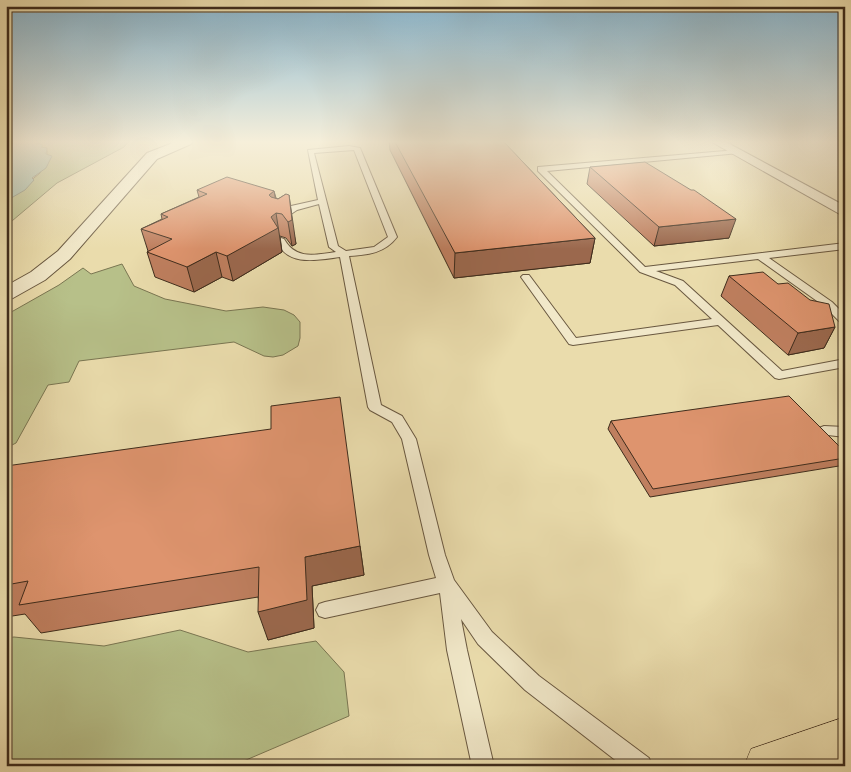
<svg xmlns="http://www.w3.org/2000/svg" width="851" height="772" viewBox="0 0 851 772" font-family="'IM FELL Great Primer',serif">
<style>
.green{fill:#b7c089;stroke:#7a7652}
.water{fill:#98bbae;stroke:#748274}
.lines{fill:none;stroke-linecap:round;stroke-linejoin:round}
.service-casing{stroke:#695840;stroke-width:2}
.minor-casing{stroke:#695840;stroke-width:2}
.trunk-casing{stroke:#3e2c1c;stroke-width:1}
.service{fill:#f1e8c9;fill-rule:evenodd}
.minor{fill:#f1e8c9;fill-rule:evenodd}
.trunk{fill:#eadcac;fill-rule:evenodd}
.wall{fill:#bf7f5f;stroke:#3e2c1c}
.shaded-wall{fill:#9b684d;stroke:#3e2c1c}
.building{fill:#de946e;stroke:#3e2c1c}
</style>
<rect width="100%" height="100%" fill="#eadcac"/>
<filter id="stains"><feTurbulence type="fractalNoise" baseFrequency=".004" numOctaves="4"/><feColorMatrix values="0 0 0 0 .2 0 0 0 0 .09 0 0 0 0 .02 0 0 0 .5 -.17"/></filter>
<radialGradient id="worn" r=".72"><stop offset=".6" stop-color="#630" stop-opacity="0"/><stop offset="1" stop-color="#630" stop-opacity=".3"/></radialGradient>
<g class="green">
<path d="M6,141H129L124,147L57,183L6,226V201L40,173L47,156V148L41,147L40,143H6Z"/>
<path d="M122,264L134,286L165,299L226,311L263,307L284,310L294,315L300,322V338L298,346L283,355L273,357L264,356L234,342L79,361L69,382L48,385L16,443L6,448V315L59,285L83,268L91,274Z"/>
<path d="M180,630L248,652L316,641L344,672L349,716L232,766H6V638L14,637L104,646Z"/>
</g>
<path class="water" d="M32,142L43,145L41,147L47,148L46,154L52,156L46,168L32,178L34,180L25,190L6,201V143Z"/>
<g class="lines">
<g class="service-casing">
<g id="service">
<path d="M716,141H740L718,144L715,142Z"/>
<path d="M349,146L360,148L397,237C385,253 368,255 349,256L381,405L402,416L416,439L445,555L454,580L492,632L539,676L649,758L652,766H623L525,690L478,644L461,619L467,650L494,766H472L447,650L440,593L325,618L319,616L316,610L319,604L325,602L436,578L429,555L402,439L392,422L370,410L368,407L340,257C317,260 287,267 277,241L281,238L284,239C296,260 314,255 336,252L329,247L319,204L297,210L282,220L275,218L291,206L318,200L308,150ZM354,150L388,237L374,247L346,251L338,246L314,153Z"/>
<path d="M737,150L739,151V153L547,171L645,267L845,243V249L769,258L832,302L845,315V324L841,323L824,306L758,259L656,271L683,281L782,371L845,359V367L779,379L775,378L718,325L573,345L569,344L521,277L523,275H529L576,338L712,319L675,285L640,272L538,171V167Z"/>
<path d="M824,426L845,427V437L819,434L817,431L819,428Z"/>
</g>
</g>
<g class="minor-casing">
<g id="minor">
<path d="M178,141H193L191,144L157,159L70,259L45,280L13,298L6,300V286L31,272L58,251L147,153Z"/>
<path d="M710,141H724L845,206V217Z"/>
</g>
</g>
<g class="trunk-casing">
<path id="trunk" d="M845,717V763L838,766H744L751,749Z"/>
</g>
<use href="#service" class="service"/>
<use href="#minor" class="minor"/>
<use href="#trunk" class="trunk"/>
</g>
<g class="wall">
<path d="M389,140H502L595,238L590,263L454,278L390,150Z"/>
<path d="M590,167L729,238L654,246L587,184Z"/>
<path d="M197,190L274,191L276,198L278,199L286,194L296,244L292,246L286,238L280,236L282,252L233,281L222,277L194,292L155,277L147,252L148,251L141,229L162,219L161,214L199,197Z"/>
<path d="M729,276L778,284L835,327L824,348L788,355L721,296Z"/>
<path d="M611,421L845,452V465L650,497L608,429Z"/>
<path d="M6,466L360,546L364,575L312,586L314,628L268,640L258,597L41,633L25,614L6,617Z"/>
</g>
<g class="shaded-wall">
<path d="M274,191L278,213H276L282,252L233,281L227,256L271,217L269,195Z"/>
<path d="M289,195L296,244L292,246L288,222Z"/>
<path d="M736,219L729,238L654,246L659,227Z"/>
<path d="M595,238L590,263L454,278L455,253Z"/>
<path d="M216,252L222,277L194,292L187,267Z"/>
<path d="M835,327L824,348L788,355L798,333Z"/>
<path d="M360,546L364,575L312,586L314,628L268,640L258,612L305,557Z"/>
</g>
<g class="building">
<path d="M394,140H502L595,238L455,253Z"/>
<path d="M645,162L691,190H694L736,219L659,227L590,167Z"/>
<path d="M227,177L274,191L269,195L271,197L278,199L286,194L289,195L292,220L288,222L282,214L276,213L271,217L278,228L227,256L216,252L187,267L147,252L172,239L141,229L168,217L161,214L207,194L197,190Z"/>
<path d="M763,272L778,284L788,283L810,300L829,304L835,327L798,333L729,276Z"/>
<path d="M789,396L845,452V458L653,489L611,421Z"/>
<path d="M340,397L360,546L305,557L307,600L258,612L259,567L19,605L28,581L6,585V466L271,429V406Z"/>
</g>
<linearGradient id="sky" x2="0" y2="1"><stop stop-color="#88b7d1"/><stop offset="0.57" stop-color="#f6efda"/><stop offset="1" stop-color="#f6efda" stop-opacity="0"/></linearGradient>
<rect width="851" height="249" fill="url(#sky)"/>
<rect width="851" height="772" fill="none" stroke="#eadcac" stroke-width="25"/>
<rect x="8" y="8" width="836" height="757" fill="none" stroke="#3e2c1c" stroke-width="2.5"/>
<rect x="12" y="12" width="826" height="747" fill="none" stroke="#3e2c1c"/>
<rect width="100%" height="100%" filter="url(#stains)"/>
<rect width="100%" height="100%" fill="url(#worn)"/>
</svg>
